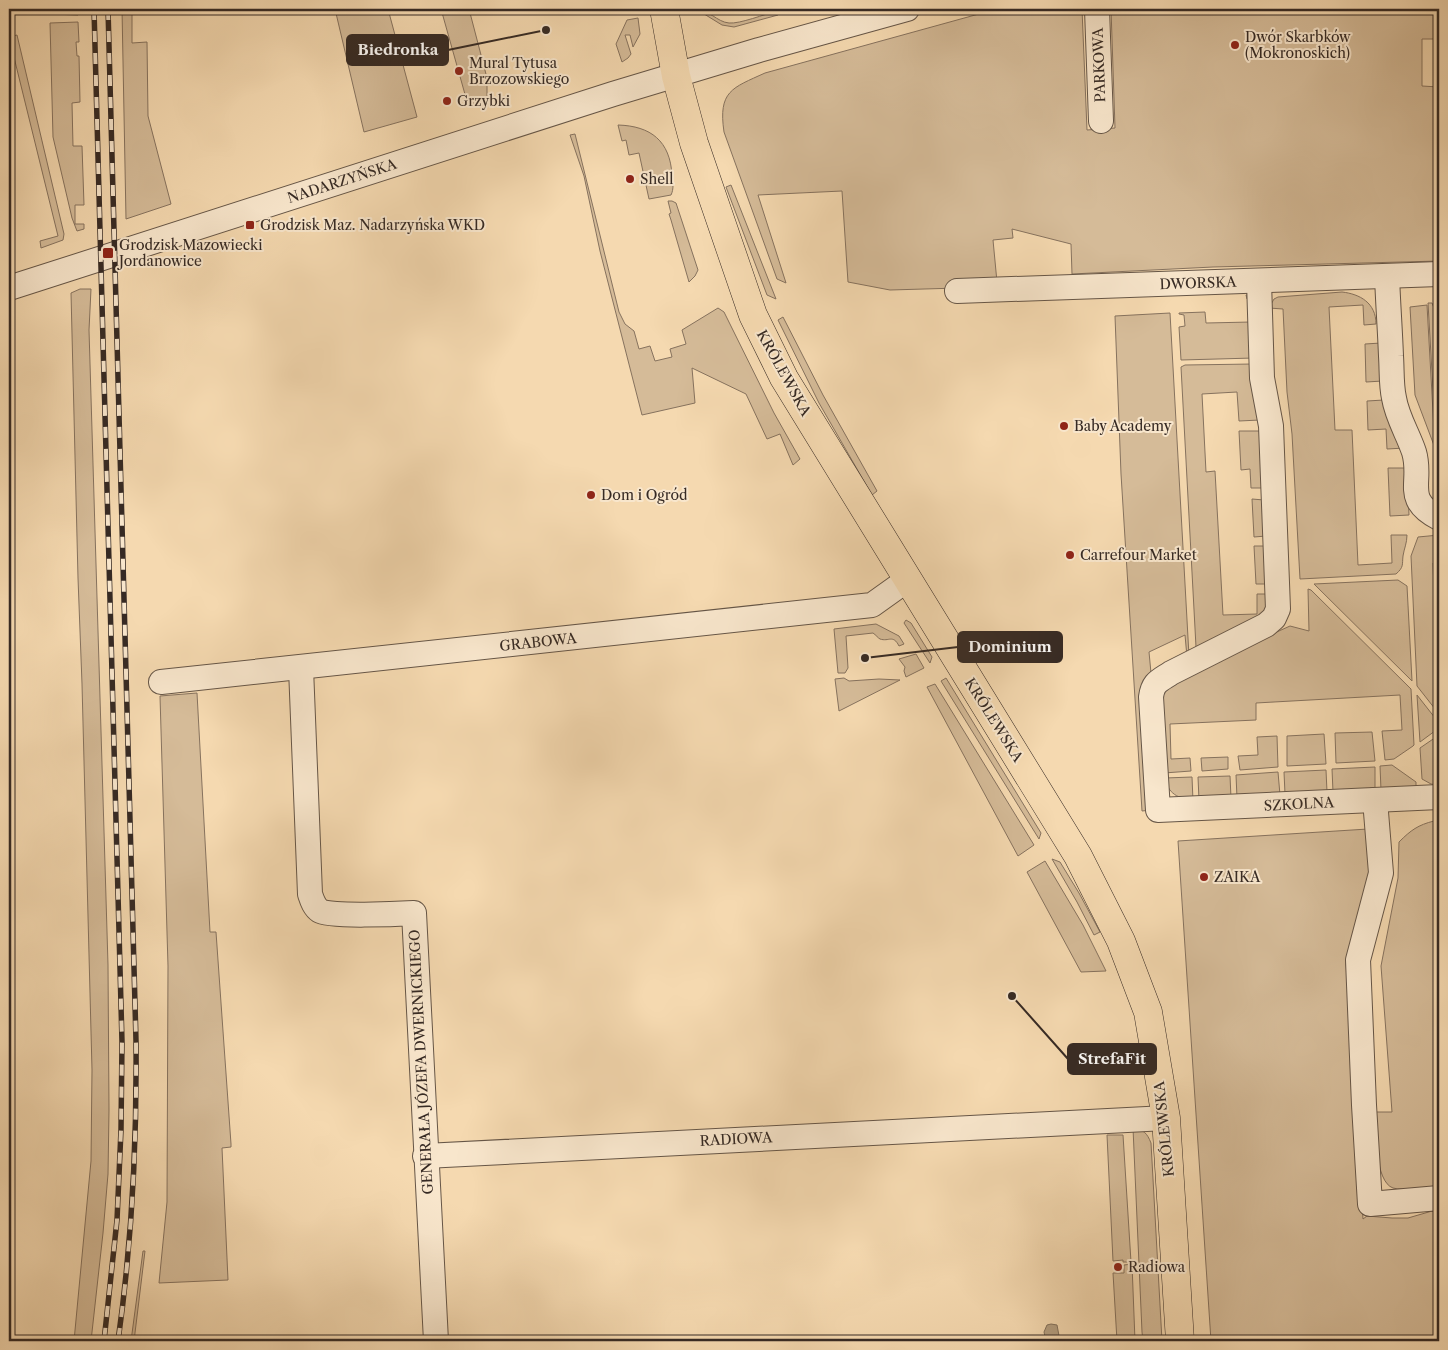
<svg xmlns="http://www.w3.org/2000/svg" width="1448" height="1350" viewBox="0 0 1448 1350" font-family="'Libre Caslon Text',serif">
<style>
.green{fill:#d5bb98;stroke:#86725e}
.water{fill:#b49e80;stroke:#82705b}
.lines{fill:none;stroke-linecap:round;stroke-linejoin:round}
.minor-casing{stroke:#665647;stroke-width:26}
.major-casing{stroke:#362a24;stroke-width:29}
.minor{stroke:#f8e6cc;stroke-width:24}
.major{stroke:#f5d9b0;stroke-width:28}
.rail-casing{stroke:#362a24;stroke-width:5.5}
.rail{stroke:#f8e6cc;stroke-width:4;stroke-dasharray:11;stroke-linecap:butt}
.poi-dot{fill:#8f2418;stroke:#f8e6cc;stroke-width:2}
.labels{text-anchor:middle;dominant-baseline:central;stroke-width:4;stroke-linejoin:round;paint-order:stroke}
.poi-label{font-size:14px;fill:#362a24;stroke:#f8e6cc;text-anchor:start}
.street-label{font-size:14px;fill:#362a24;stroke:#f8e6cc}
.leader{fill:none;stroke:#362a24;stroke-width:2}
.callout-dot{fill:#362a24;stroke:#f8e6cc;stroke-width:2}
.callout{fill:#362a24;stroke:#362a24;stroke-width:2}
.callout-label{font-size:15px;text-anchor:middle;font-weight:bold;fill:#fff}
</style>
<rect width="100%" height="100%" fill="#f5d9b0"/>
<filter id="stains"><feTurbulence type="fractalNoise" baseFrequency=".004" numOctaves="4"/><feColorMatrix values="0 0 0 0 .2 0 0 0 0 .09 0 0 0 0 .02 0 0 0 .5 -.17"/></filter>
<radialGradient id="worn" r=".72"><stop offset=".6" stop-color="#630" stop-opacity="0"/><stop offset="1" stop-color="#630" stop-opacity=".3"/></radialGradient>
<g class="green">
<path d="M51,9H78V15L51,14Z"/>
<path d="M122,9H132V43L147,42L148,116L171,204L126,219Z"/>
<path d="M335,9H388L417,117L364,132Z"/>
<path d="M441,9H469L487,78V98L468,105Z"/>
<path d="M696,9C708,9 717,22 729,23C740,24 765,14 777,11L778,15L734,27L722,25Z"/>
<path d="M1020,9H1082L1087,130L1115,128L1111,9H1439V39H1422V86L1439,87V261L1213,267L1072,274L1071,244L1012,229L1013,238L993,240L997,282L993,287L890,290L848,282L842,191L758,195L786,283L777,279L724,132C718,91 732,88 765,73L986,12Z"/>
<path d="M638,18L640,34L633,47L630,35H625L631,54L628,58L622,62L616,44L627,20Z"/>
<path d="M78,22L79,42H76L77,56H79L80,102L72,103L73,146H82L84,205H75V224H84V229L77,231L72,218L53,137L50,23Z"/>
<path d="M17,35L64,234L63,240L41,248L40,241L58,236L9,37Z"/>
<path d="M618,125C651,126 670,141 672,175C673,182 674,189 671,195L649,199L639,153L629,155L626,140L622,141Z"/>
<path d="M575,134L619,312L625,324L634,331L639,349L650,346L655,361L672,357L670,349L686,344L682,330L718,308L724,312L774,413L800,459L793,465L780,434L767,439L746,394L692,368L695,403L642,415L600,251L584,176L570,135Z"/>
<path d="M731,185L776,299L767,295L726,187Z"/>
<path d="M668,201H672L676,203L698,270L695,276L689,282L671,220L669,214L671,213Z"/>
<path d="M80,289H91L89,330L108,965L109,1110L108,1174L103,1233L91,1341H74L91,1161L92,1070L82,684L78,578L71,293Z"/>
<path d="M1342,292C1360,294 1376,303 1376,324L1364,325L1363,305L1329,307L1335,430H1352L1358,565L1392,563L1391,535H1407C1407,543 1404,549 1403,556C1402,565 1404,567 1396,574L1300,579L1292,434L1287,392L1283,309L1269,308L1274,299L1278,297Z"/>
<path d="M1246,295H1251L1254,358L1181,360L1179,327L1185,326L1184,315L1179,314V313L1205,312L1206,323L1251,322L1249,300L1247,299Z"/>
<path d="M1428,303H1432L1439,320V487L1436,484L1438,477Z"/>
<path d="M1427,305L1435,448L1415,395L1410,307Z"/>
<path d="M1170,313L1189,656L1187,657L1185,635L1149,652L1151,673L1146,677L1145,680L1151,810L1142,811L1121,474L1115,316Z"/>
<path d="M783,317L823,395L877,491L872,495L819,403L778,320Z"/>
<path d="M1381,343L1383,381L1366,382L1365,344Z"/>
<path d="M1253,364L1260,420L1239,421L1237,392L1202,394L1206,472L1215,471L1223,615L1257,614V594H1270L1269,610L1201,648L1196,647L1181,367L1185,365Z"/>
<path d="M1384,400L1405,448L1387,449L1386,429L1368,430L1367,401Z"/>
<path d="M1239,431H1261L1264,488H1251L1250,469L1241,470Z"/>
<path d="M1388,468H1407L1409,515L1390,516Z"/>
<path d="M1252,499L1264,500L1266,536L1254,537Z"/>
<path d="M1439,535V562L1433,563L1439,714L1417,686L1411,556L1418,537Z"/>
<path d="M1254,546H1267L1268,584H1256Z"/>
<path d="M1398,580L1407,586L1412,681L1314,584Z"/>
<path d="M1308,589L1311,590L1411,689L1414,745L1413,746L1394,759L1385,760L1382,731L1402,730L1400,695L1256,703V720L1170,724L1171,759L1190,758L1191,771L1164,773L1161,702L1165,690L1188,672L1290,626L1309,631Z"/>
<path d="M906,620L911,623L932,657L930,663L904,623Z"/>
<path d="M876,624L899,636L904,644L899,646C893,634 889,642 880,639C878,638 876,635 873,633L846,636L848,668L845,673H838L834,629Z"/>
<path d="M916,654L924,668L906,677L904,671L905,667L899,659Z"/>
<path d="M844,678L849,681L879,679L900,680L839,711L835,679Z"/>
<path d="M946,678L1041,833L1039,839L941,681Z"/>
<path d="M935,684L1034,845L1018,856L927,687Z"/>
<path d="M197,693L210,932H216L231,1144V1147L222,1148L228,1280L159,1283L167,1202L168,966L160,696Z"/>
<path d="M1417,695L1439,723V728L1420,742Z"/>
<path d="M1372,732L1375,761L1336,763L1335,733Z"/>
<path d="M1324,734L1326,764L1287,766V736Z"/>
<path d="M1439,735V785L1431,784L1422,779L1420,748Z"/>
<path d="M1277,736L1278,767L1240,770L1238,756L1258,755L1257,737Z"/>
<path d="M1228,757V769L1202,771L1201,758Z"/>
<path d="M1392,765L1416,782V789L1381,790L1380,766Z"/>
<path d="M1375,767V789L1333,792L1332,769Z"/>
<path d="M1326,770L1327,792L1285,794L1284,772Z"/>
<path d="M1278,772L1280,795L1237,798L1236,775Z"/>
<path d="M1230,776L1231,798L1199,800L1198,777Z"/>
<path d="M1192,777L1193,801C1178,798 1168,794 1165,778Z"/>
<path d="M1434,821H1439V1187C1429,1187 1402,1191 1393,1188C1375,1182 1375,1129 1374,1112H1392L1381,966L1398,878L1399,842C1411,830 1418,825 1434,821Z"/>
<path d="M1368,829L1371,874L1346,963L1363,1219L1367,1216L1392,1218H1408L1439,1209V1341H1211L1178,841Z"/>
<path d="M1052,859L1060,862L1079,893L1100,932L1094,935L1077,902Z"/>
<path d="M1045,861L1083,925L1106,971L1081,972L1027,872Z"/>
<path d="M1133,1128C1144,1130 1147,1133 1151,1143L1162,1341H1143L1142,1332Z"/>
<path d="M1107,1135H1123L1131,1262H1123V1260L1113,1261Z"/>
<path d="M143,1251H145L134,1341H131Z"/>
<path d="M1132,1264L1135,1341H1117L1113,1273H1124V1265Z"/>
</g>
<path class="water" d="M1051,1324L1057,1325L1060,1341H1046L1044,1332L1047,1325Z"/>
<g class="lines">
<g class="minor-casing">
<g id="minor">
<path d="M1097,9L1101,121"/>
<path d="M1387,276C1388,303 1390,330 1391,356C1392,370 1391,385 1394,398C1397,417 1408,434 1414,452C1423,482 1402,499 1439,518"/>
<path d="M1259,281L1262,378L1271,426L1278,609L1274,618L1266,625L1171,673C1159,681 1153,682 1151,697L1158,810L1439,797"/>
<path d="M9,288L613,94L759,50L907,9"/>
<path d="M957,291L1439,274"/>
<path d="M301,668L310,894C312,900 314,907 320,911C329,917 398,914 414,913L436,1341"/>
<path d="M161,682L872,605L907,580"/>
<path d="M1375,800L1381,873L1358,960L1364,1105L1370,1204L1439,1198"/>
<path d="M425,1156L1166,1118"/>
</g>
</g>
<g class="major-casing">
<path id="major" d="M664,9L676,76L694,143L753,315L784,378L1078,856L1121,941L1148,1012L1166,1118L1180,1341"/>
</g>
<use href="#minor" class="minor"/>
<use href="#major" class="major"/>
<g class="rail-casing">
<g id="rail">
<path d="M94,9L122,1042L121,1130L117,1220L104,1341"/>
<path d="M108,9L136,1041C137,1142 132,1242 118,1341"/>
</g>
</g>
<use href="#rail" class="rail"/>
</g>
<g class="poi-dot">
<circle cx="1235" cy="45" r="5"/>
<circle cx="459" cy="71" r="5"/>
<circle cx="447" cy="101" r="5"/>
<circle cx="630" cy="179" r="5"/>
<rect x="245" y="220" width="10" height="10" rx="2.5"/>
<rect x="102" y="247" width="12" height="12" rx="2.5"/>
<circle cx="1064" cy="426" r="5"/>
<circle cx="591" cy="495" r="5"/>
<circle cx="1070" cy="555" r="5"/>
<circle cx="1204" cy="877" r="5"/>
<circle cx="1118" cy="1267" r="5"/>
</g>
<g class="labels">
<g class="poi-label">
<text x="1245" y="37">Dwór Skarbków<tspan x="1245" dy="16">(Mokronoskich)</tspan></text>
<text x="469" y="63">Mural Tytusa<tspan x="469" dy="16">Brzozowskiego</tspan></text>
<text x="457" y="101">Grzybki</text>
<text x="640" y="179">Shell</text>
<text x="260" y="225">Grodzisk Maz. Nadarzyńska WKD</text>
<text x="119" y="245">Grodzisk Mazowiecki<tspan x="119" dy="16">Jordanowice</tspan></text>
<text x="1074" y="426">Baby Academy</text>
<text x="601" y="495">Dom i Ogród</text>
<text x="1080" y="555">Carrefour Market</text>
<text x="1214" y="877">ZAIKA</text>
<text x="1128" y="1267">Radiowa</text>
</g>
<g class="street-label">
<text transform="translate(1099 65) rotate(-92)">PARKOWA</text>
<text transform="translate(342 181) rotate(-18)">NADARZYŃSKA</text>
<text transform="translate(1198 283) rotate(-2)">DWORSKA</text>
<text transform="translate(784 373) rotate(61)">KRÓLEWSKA</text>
<text transform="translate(538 642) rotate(-6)">GRABOWA</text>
<text transform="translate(994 720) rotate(58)">KRÓLEWSKA</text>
<text transform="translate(1299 804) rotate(-3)">SZKOLNA</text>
<text transform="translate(421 1062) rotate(-93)">GENERAŁA JÓZEFA DWERNICKIEGO</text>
<text transform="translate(1164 1129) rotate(-96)">KRÓLEWSKA</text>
<text transform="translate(736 1139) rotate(-3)">RADIOWA</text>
</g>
</g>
<path class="leader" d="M546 30L448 50M865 658L958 647M1012 996L1068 1059"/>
<g class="callout-dot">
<circle cx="546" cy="30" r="5"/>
<circle cx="865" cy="658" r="5"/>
<circle cx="1012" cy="996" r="5"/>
</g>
<g class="callout">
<rect x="347" y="35" width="101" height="30" rx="5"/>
<rect x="958" y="632" width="104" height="30" rx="5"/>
<rect x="1068" y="1044" width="88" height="30" rx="5"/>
</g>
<g class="callout-label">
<text x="398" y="55">Biedronka</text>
<text x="1010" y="652">Dominium</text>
<text x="1112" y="1064">StrefaFit</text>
</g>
<rect width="1448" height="1350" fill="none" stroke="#f5d9b0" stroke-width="30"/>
<rect x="10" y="10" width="1428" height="1330" fill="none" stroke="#362a24" stroke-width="2.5"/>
<rect x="15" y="15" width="1418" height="1320" fill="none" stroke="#362a24"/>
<rect width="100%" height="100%" filter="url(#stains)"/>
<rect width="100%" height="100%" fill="url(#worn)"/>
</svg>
